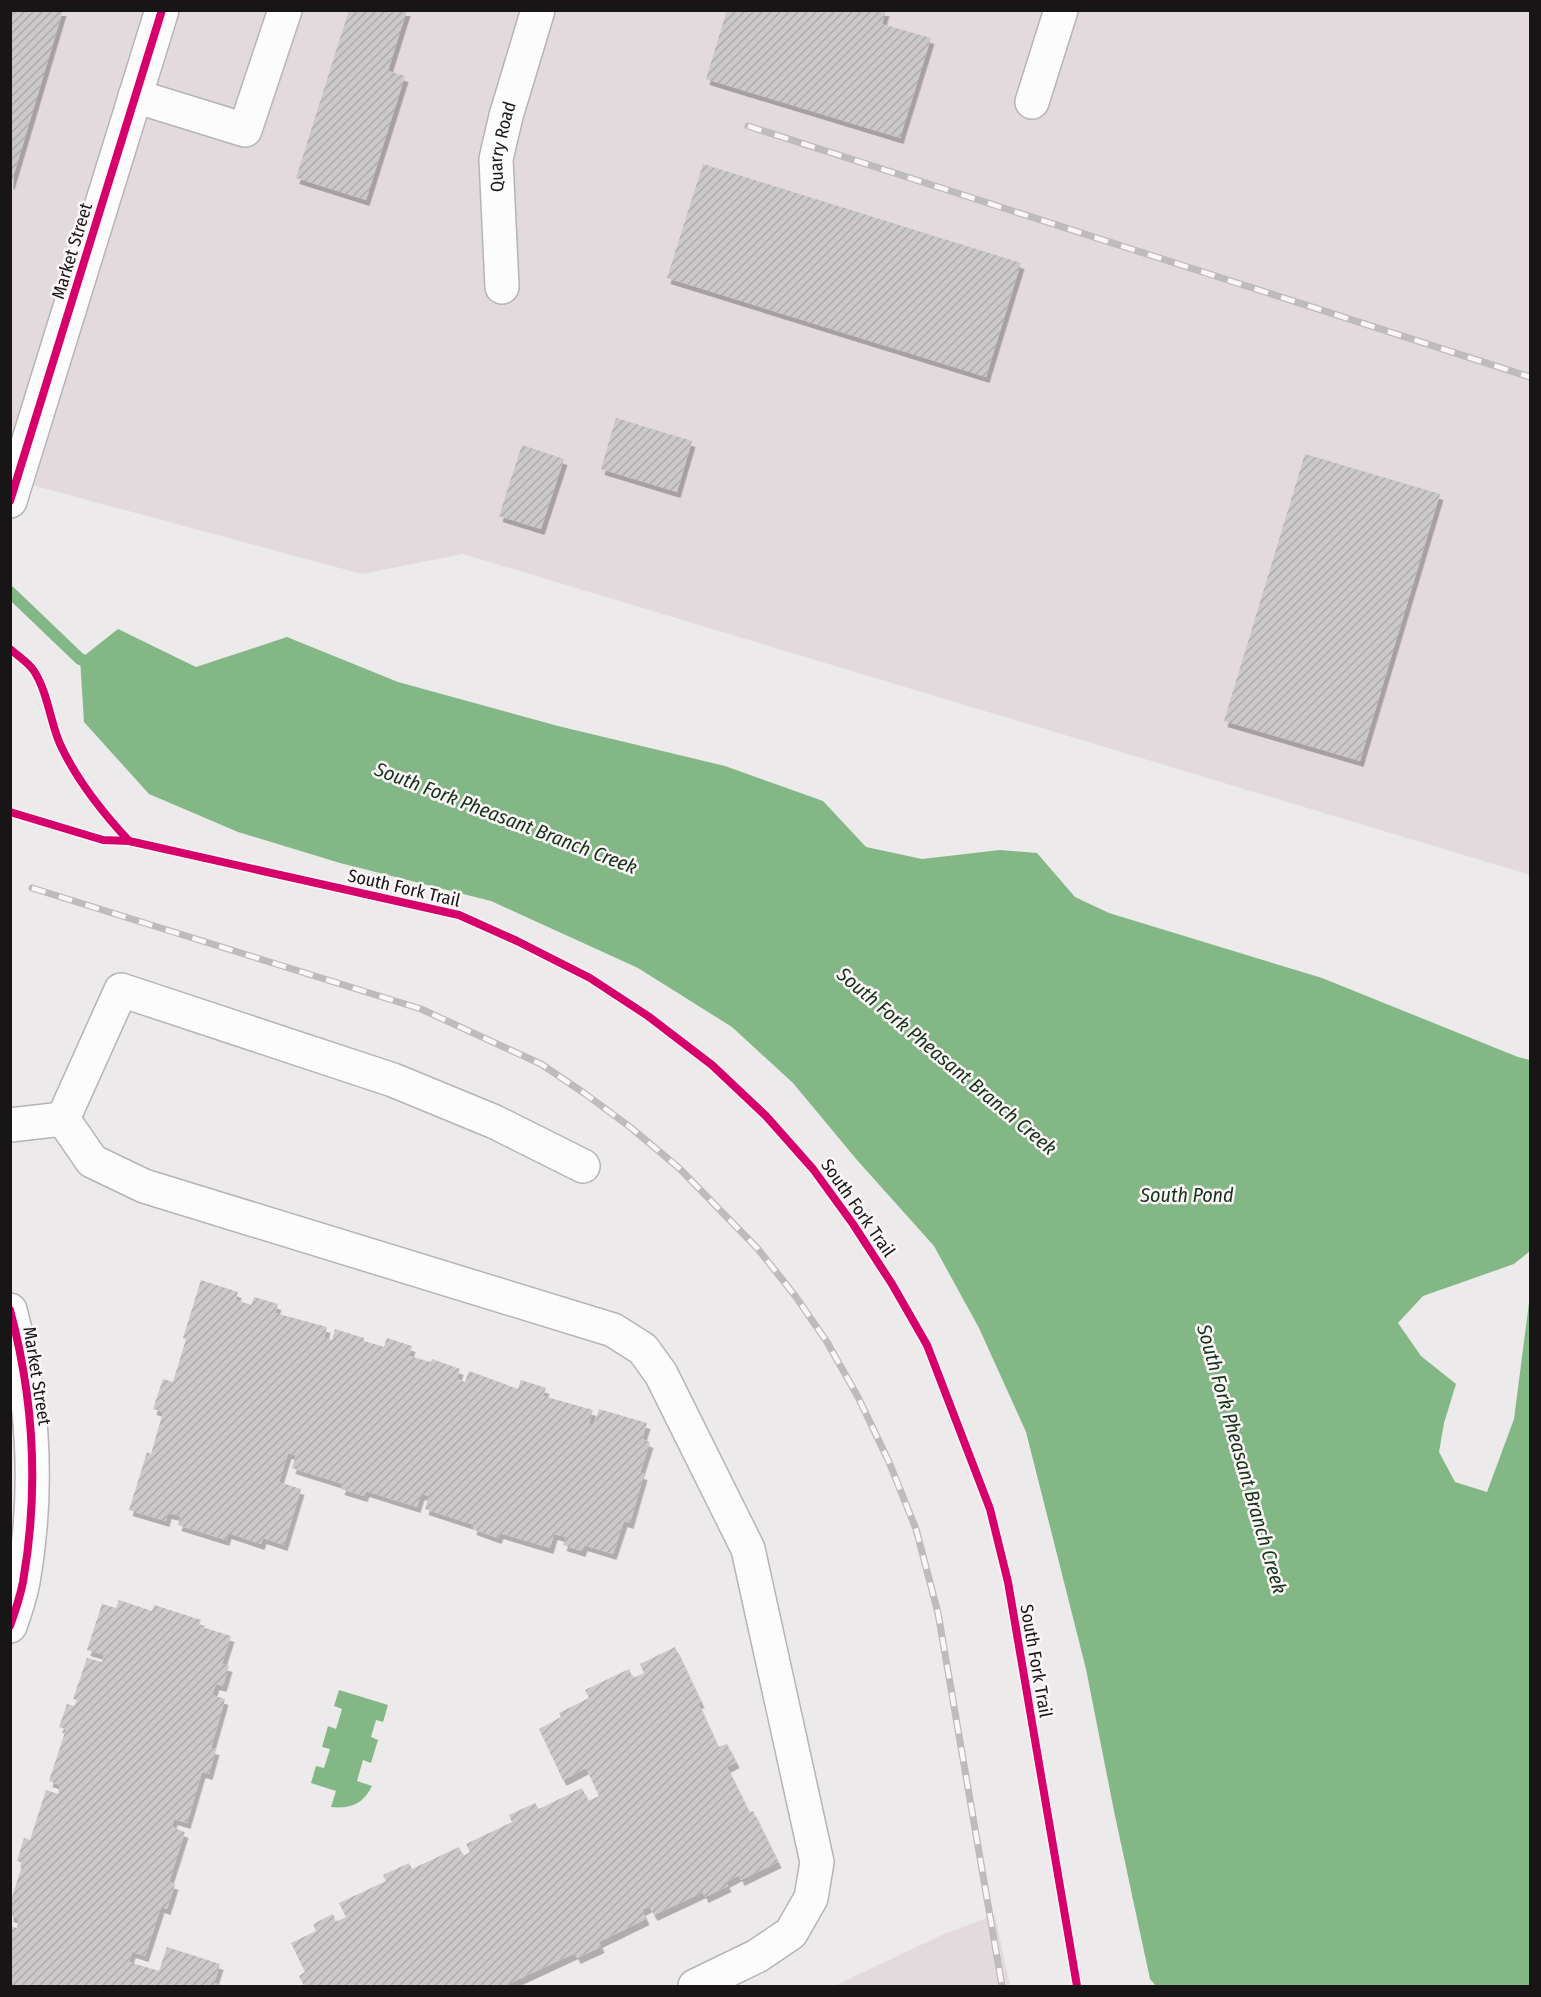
<svg xmlns="http://www.w3.org/2000/svg" width="1541" height="1997" viewBox="0 0 1541 1997" font-family="'Fira Sans Condensed',sans-serif">
<style>
.built{fill:#e3dadd}
.water{fill:#83b886}
.lines{fill:none;stroke-linecap:round;stroke-linejoin:round}
.stream{stroke:#83b886;stroke-width:12}
.building{fill:url(#building-hatch);filter:url(#shadow)}
.minor-casing{stroke:#b6b4b5;stroke-width:36}
.minor{stroke:#fcfcfc;stroke-width:33}
.rail-casing{stroke:#bdbbbb;stroke-width:7}
.rail{stroke:#fcf6f8;stroke-width:4.5;stroke-dasharray:14;stroke-linecap:butt}
.cycleway-casing{stroke:#fcf6f8;stroke-width:11}
.cycleway{stroke:#d6006c;stroke-width:8}
.labels{text-anchor:middle;dominant-baseline:central;stroke-width:5;stroke-linejoin:round;paint-order:stroke}
.street-label{font-size:18px;fill:#171516;stroke:#fcf6f8}
.water-label{font-size:20px;font-style:italic;fill:#133316;stroke:#fcf6f8}
</style>
<defs>
<pattern id="building-hatch" width="6" height="6" patternUnits="userSpaceOnUse" patternTransform="scale(1.5)"><rect width="6" height="6" fill="#cbc8c9"/><path d="M-1 1l2-2M0 6l6-6M5 7l2-2" fill="none" stroke="#aeabac"/></pattern>
<filter id="shadow"><feDropShadow dx="3.5" dy="6" stdDeviation="0" flood-color="#0004"/></filter>
</defs>
<rect width="100%" height="100%" fill="#edeaeb"/>
<g class="built">
<path d="M11,11H1530V875L463,554L362,574L17,481L11,501Z"/>
<path d="M995,1915L1010,1986H834L944,1934Z"/>
</g>
<g class="water">
<path d="M118,629L196,667L287,637L398,682L558,726L725,766L823,801L866,847L922,859L1000,850L1037,853L1075,897L1109,913L1322,978L1518,1057L1530,1060V1251L1514,1264L1423,1296L1398,1323L1421,1356L1456,1384L1444,1423L1439,1452L1455,1482L1487,1492L1514,1419L1530,1295V1986H1156L1150,1979L1114,1811L1086,1669L1026,1432L979,1328L934,1246L857,1160L793,1083L732,1027L638,968L491,901L340,863L238,832L149,794L84,722L80,659Z"/>
<path d="M339,1690L388,1705L383,1722L376,1720L371,1737L378,1740L371,1763L363,1760L357,1781L372,1786C363,1804 351,1809 331,1807L336,1791L311,1783L316,1766L324,1768L330,1749L322,1747L328,1726L336,1729L342,1709L334,1706Z"/>
</g>
<g class="lines">
<path class="stream" d="M10,592L80,659L92,664"/>
</g>
<g class="building">
<path d="M10,10H63L11,184H10Z"/>
<path d="M349,10H407L388,71L405,76L366,200L296,178Z"/>
<path d="M727,10H886L882,24L931,38L900,138L706,79Z"/>
<path d="M703,164L1021,263L986,377L667,278Z"/>
<path d="M616,418L692,441L677,492L601,469Z"/>
<path d="M522,445L564,459L541,529L499,516Z"/>
<path d="M1305,454L1440,494L1360,761L1224,721Z"/>
<path d="M201,1280L238,1292L236,1300L251,1305L254,1297L278,1304L275,1313L327,1327L324,1338L332,1340L335,1329L364,1338V1341L384,1347L387,1338L412,1346L409,1356L431,1362L432,1359L460,1369L457,1379L465,1382L469,1371L518,1389L521,1380L546,1388L543,1396L593,1410L589,1424L594,1425L599,1409L647,1423L642,1439L650,1442L640,1473L644,1474L630,1523L624,1521L613,1554L584,1545L582,1551L563,1545L566,1537L554,1534L550,1548L500,1533L498,1538L473,1529L474,1525L425,1509L429,1496L421,1494L417,1507L366,1491L364,1496L341,1489L343,1484L292,1468L296,1455L288,1453L279,1482L301,1489L284,1545L263,1538L261,1544L228,1533L226,1540L178,1525L181,1516L168,1513L166,1521L129,1510L147,1452L151,1454L163,1412L153,1409L163,1379L173,1382L186,1339L183,1338Z"/>
<path d="M119,1600L152,1611L154,1605L201,1620L199,1626L231,1636L222,1664L229,1666L223,1686L216,1684L212,1695L225,1699L211,1748L216,1749L209,1774L202,1772L187,1823L174,1819L172,1827L185,1832L169,1882L175,1884L167,1909L161,1907L145,1956L132,1952L129,1962L159,1971L167,1947L220,1964L214,1983L224,1986H10V1926L17,1928L19,1919L10,1916V1903L23,1863L17,1861L24,1838L30,1840L46,1790L58,1794L60,1785L49,1781L66,1729L59,1727L67,1704L74,1706L77,1700L73,1699L87,1658L102,1662L104,1655L87,1650L102,1604L116,1608Z"/>
<path d="M675,1647L701,1702L698,1703L718,1747L727,1744L736,1762L727,1767L749,1812L753,1811L778,1862L741,1880L739,1875L726,1882L728,1886L705,1897L703,1892L654,1915L649,1906L642,1910L646,1919L599,1942L601,1947L577,1958L575,1953L504,1986H304L299,1976L305,1972L291,1943L316,1931L313,1924L333,1914L336,1922L346,1917L339,1903L386,1881L383,1875L409,1863L412,1869L459,1847L463,1856L470,1852L466,1844L512,1822L509,1815L535,1803L539,1809L582,1788L588,1801L599,1796L586,1768L563,1780L539,1729L561,1717L559,1713L589,1698L585,1690L629,1669L633,1678L644,1673L640,1664Z"/>
</g>
<g class="lines">
<g class="minor-casing">
<g id="minor">
<path d="M135,96L245,130L285,10"/>
<path d="M1032,102L1061,10"/>
<path id="s1" d="M502,287L496,159L506,116L538,10"/>
<path d="M10,501L162,10"/>
<path d="M63,1119L121,990L393,1080L495,1122L583,1166"/>
<path d="M10,1125L63,1119L92,1161L144,1186L613,1330L643,1349L661,1374L748,1549L817,1862L811,1898L791,1933L757,1956L695,1986"/>
<path d="M10,1310C34,1399 39,1490 23,1582C20,1597 15,1612 10,1626"/>
</g>
</g>
<use href="#minor" class="minor"/>
<g class="rail-casing">
<g id="rail">
<path d="M748,126L1530,377"/>
<path d="M32,888L421,1009L541,1064L584,1093L630,1127L679,1168L758,1249L796,1297L827,1342L858,1397L889,1462L916,1529L938,1613L1002,1986"/>
</g>
</g>
<use href="#rail" class="rail"/>
<g class="cycleway-casing">
<g id="cycleway">
<path d="M10,501L162,10"/>
<path d="M10,649C18,656 29,663 34,671C48,693 50,721 60,744C77,781 102,812 129,841L459,915L517,941L590,978L648,1016L712,1065L766,1116L813,1169L853,1224L892,1284L927,1345L990,1509L1008,1582L1077,1986"/>
<path d="M10,812L103,840L129,841"/>
<path d="M10,1310C34,1399 39,1490 23,1582C20,1597 15,1612 10,1626"/>
</g>
</g>
<use href="#cycleway" class="cycleway"/>
</g>
<g class="labels">
<g class="street-label">
<text stroke="none"><textPath href="#s1" startOffset="141">Quarry Road</textPath></text>
<text transform="translate(72 251) rotate(-73)">Market Street</text>
<text transform="translate(404 888) rotate(13)">South Fork Trail</text>
<text transform="translate(858 1208) rotate(55)">South Fork Trail</text>
<text transform="translate(37 1376) rotate(81)">Market Street</text>
<text transform="translate(1036 1661) rotate(80)">South Fork Trail</text>
</g>
<g class="water-label">
<text transform="translate(506 818) rotate(21)">South Fork Pheasant Branch Creek</text>
<text transform="translate(947 1061) rotate(40)">South Fork Pheasant Branch Creek</text>
<text x="1187" y="1195">South Pond</text>
<text transform="translate(1242 1459) rotate(74)">South Fork Pheasant Branch Creek</text>
</g>
</g>
<rect width="1541" height="1997" fill="none" stroke="#171516" stroke-width="24"/>
</svg>
